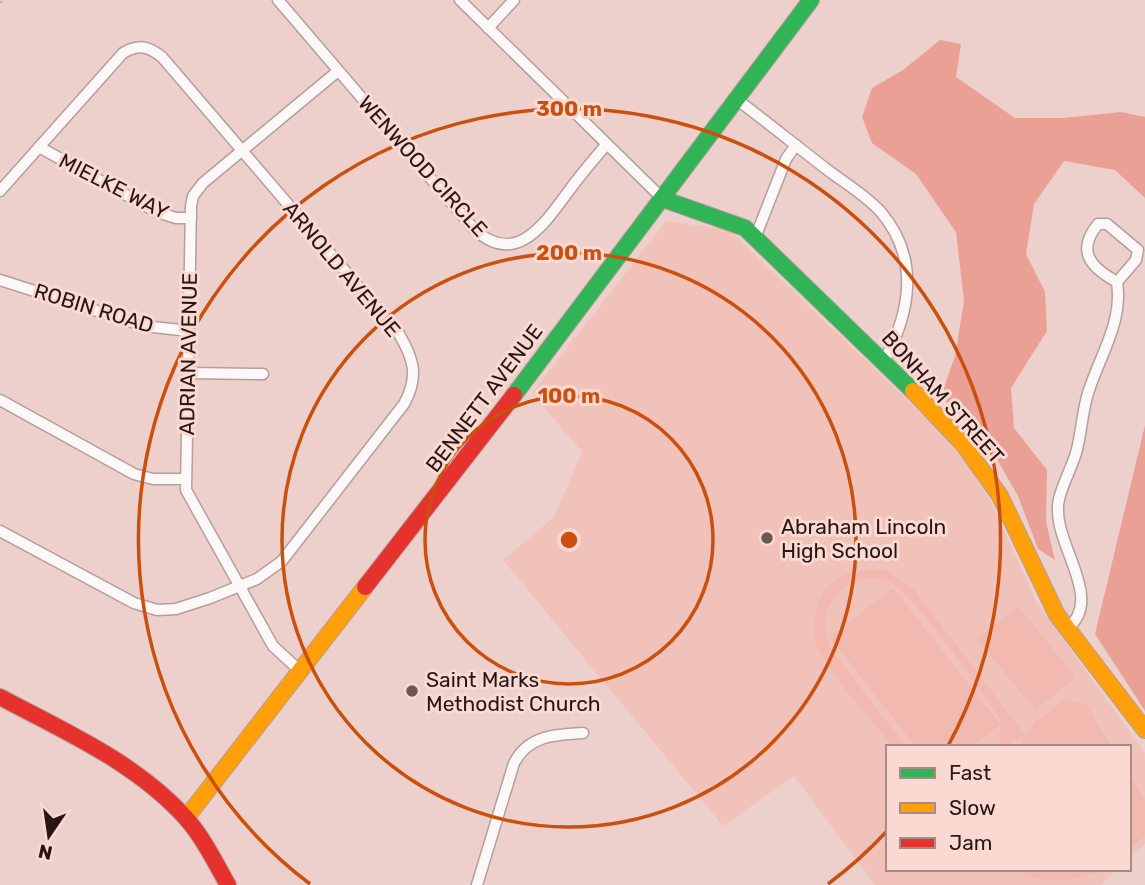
<svg xmlns="http://www.w3.org/2000/svg" width="1145" height="885" viewBox="0 0 1145 885" font-family="Rubik,sans-serif">
<style>
.built{fill:#f1c2ba}
.green{fill:#f2b9b0}
.forest{fill:#eba095}
.lines{fill:none;stroke-linecap:round;stroke-linejoin:round}
.street-casing{stroke:#b59e9b;stroke-width:13}
.fast-casing{stroke:#b59e9b;stroke-width:18}
.slow-casing{stroke:#b59e9b;stroke-width:18}
.jam-casing{stroke:#b59e9b;stroke-width:18}
.street{stroke:#fcf8f7;stroke-width:10}
.fast{stroke:#30b455;stroke-width:16}
.slow{stroke:#ff9f0a;stroke-width:16}
.jam{stroke:#e5322d;stroke-width:16}
.rail-casing{stroke:#b8b1b0;stroke-width:5}
.rail{stroke:#fad9d3;stroke-width:2.5;stroke-dasharray:8;stroke-linecap:butt}
.ring{fill:none;stroke:#cb4f0d;stroke-width:3.5}
.poi-dot{fill:#6d5753;stroke:#fad9d3;stroke-width:2.5}
.labels{text-anchor:middle;dominant-baseline:central;stroke-width:6;stroke-linejoin:round;paint-order:stroke}
.street-label{font-size:21px;fill:#281613;stroke:#fad9d3}
.poi-label{font-size:21px;fill:#281613;stroke:#fad9d3;text-anchor:start}
.centre{fill:#cb4f0d;stroke:#fad9d3;stroke-width:3.5}
.ring-label{font-size:21px;text-anchor:middle;font-weight:bold;fill:#cb4f0d;stroke:#fad9d3;stroke-width:6;stroke-linejoin:round;paint-order:stroke}
</style>
<rect width="100%" height="100%" fill="#edd0cb"/>
<path class="built" d="M666,221L729,230L933,425L966,462L992,504L1037,603L1145,753V844L1129,858V747H888V869H1117L1100,885H875L794,776L723,826L503,560L554,517L582,452L532,393Z"/>
<g class="green">
<path d="M868,569L885,570L913,588L1025,735L1016,741L1012,736L1011,747H1000V725L971,747H916L830,637L893,588L1000,724V720C986,695 912,592 890,582C869,573 846,581 833,599C822,614 823,632 831,649L906,747H893C873,722 829,674 817,647C809,628 816,596 832,582C842,574 855,571 868,569Z"/>
<path d="M1018,606L1076,677L1035,710L977,639Z"/>
<path d="M1065,700L1086,704L1112,747H1019L1036,721Z"/>
<path d="M1129,774L1145,800V836L1129,849Z"/>
<path d="M1014,869H1103C1075,884 1042,885 1014,869Z"/>
</g>
<g class="forest">
<path d="M940,40L961,44L956,77L1015,118H1063L1121,112L1145,117V198L1115,170L1064,161L1034,204L1026,254L1045,292L1047,331L1011,388L1014,428L1047,470L1046,522L1055,560L1038,549L1018,496L984,437L941,396L955,356L964,301L956,232L916,174L872,143L862,117L872,88L903,70Z"/>
<path d="M1145,425V711L1095,634Z"/>
</g>
<g class="lines">
<g class="street-casing">
<g id="street">
<path d="M278,0L473,228C517,270 546,221 571,188C582,173 594,159 606,145"/>
<path d="M460,0L663,199"/>
<path d="M488,28L514,0"/>
<path d="M736,99C766,121 795,145 825,168C843,182 864,194 880,211C920,257 911,312 884,361"/>
<path d="M39,147L157,212L176,218H191"/>
<path d="M0,191L123,53C139,44 148,46 162,57L399,334C414,359 419,377 404,404L282,561L257,579L210,598L176,609L157,610L134,603L0,531"/>
<path d="M1098,224H1107L1138,250L1136,260L1117,282C1090,267 1076,251 1098,224Z"/>
<path d="M755,238L786,159L796,145"/>
<path d="M0,280L144,326L189,331"/>
<path d="M188,373L263,374"/>
<path d="M0,400L134,474L153,479H185"/>
<path d="M1067,629C1107,597 1049,541 1059,499C1063,483 1071,469 1076,453C1082,432 1082,410 1089,390C1101,354 1123,321 1117,282"/>
<path d="M299,670L273,646L186,490L191,206L193,196L203,183L338,71"/>
<path d="M477,885L514,763C529,735 554,735 583,733"/>
</g>
</g>
<g class="fast-casing">
<g id="fast">
<path d="M663,199L745,228L913,391"/>
<path d="M514,395L811,0"/>
</g>
</g>
<g class="slow-casing">
<g id="slow">
<path d="M913,391L964,445L1000,496L1057,615L1145,730"/>
<path d="M186,818L365,587"/>
</g>
</g>
<g class="jam-casing">
<g id="jam">
<path d="M365,587L514,395"/>
<path d="M0,697C64,731 135,762 185,817C203,837 215,862 228,885"/>
</g>
</g>
<use href="#street" class="street"/>
<use href="#fast" class="fast"/>
<use href="#slow" class="slow"/>
<use href="#jam" class="jam"/>
<g class="rail-casing">
<path id="rail" d="M0,1V0"/>
</g>
<use href="#rail" class="rail"/>
</g>
<g class="ring">
<circle cx="569" cy="540" r="144"/>
<circle cx="569" cy="540" r="287"/>
<path d="M887 831A431 431 0 0 1 828 884M310 884A431 431 0 1 1 948 746"/>
</g>
<g class="poi-dot">
<circle cx="767" cy="538" r="7"/>
<circle cx="412" cy="691" r="7"/>
</g>
<g class="labels">
<g class="street-label">
<text transform="translate(423 166) rotate(48)">WENWOOD CIRCLE</text>
<text transform="translate(114 186) rotate(27)">MIELKE WAY</text>
<text transform="translate(342 269) rotate(50)">ARNOLD AVENUE</text>
<text transform="translate(94 308) rotate(17)">ROBIN ROAD</text>
<text transform="translate(188 354) rotate(-89)">ADRIAN AVENUE</text>
<text transform="translate(943 397) rotate(48)">BONHAM STREET</text>
<text transform="translate(484 398) rotate(-53)">BENNETT AVENUE</text>
</g>
<g class="poi-label">
<text x="781" y="526">Abraham Lincoln<tspan x="781" dy="24">High School</tspan></text>
<text x="426" y="679">Saint Marks<tspan x="426" dy="24">Methodist Church</tspan></text>
</g>
</g>
<circle cx="569" cy="540" r="10" class="centre"/>
<g class="ring-label">
<text x="569" y="116">300 m</text>
<text x="569" y="260">200 m</text>
<text x="569" y="403">100 m</text>
</g>
<rect x="886" y="745" width="245" height="126" fill="#fad9d3" stroke="#a68b86" stroke-width="2"/>
<rect x="900" y="768" width="35" height="10" fill="#30b455" stroke="#a68b86" stroke-width="2"/>
<text x="949" y="780" font-size="21" fill="#281613">Fast</text>
<rect x="900" y="803" width="35" height="10" fill="#ff9f0a" stroke="#a68b86" stroke-width="2"/>
<text x="949" y="815" font-size="21" fill="#281613">Slow</text>
<rect x="900" y="838" width="35" height="10" fill="#e5322d" stroke="#a68b86" stroke-width="2"/>
<text x="949" y="850" font-size="21" fill="#281613">Jam</text>
<g transform="translate(49 836) rotate(193)" stroke="#fad9d3" stroke-width="5" paint-order="stroke">
<path d="M0-5L12 26L0 18L-12 26Z" fill="#281613"/>
<text y="-10" font-size="19" font-weight="bold" text-anchor="middle" fill="#281613">N</text>
</g>
</svg>
